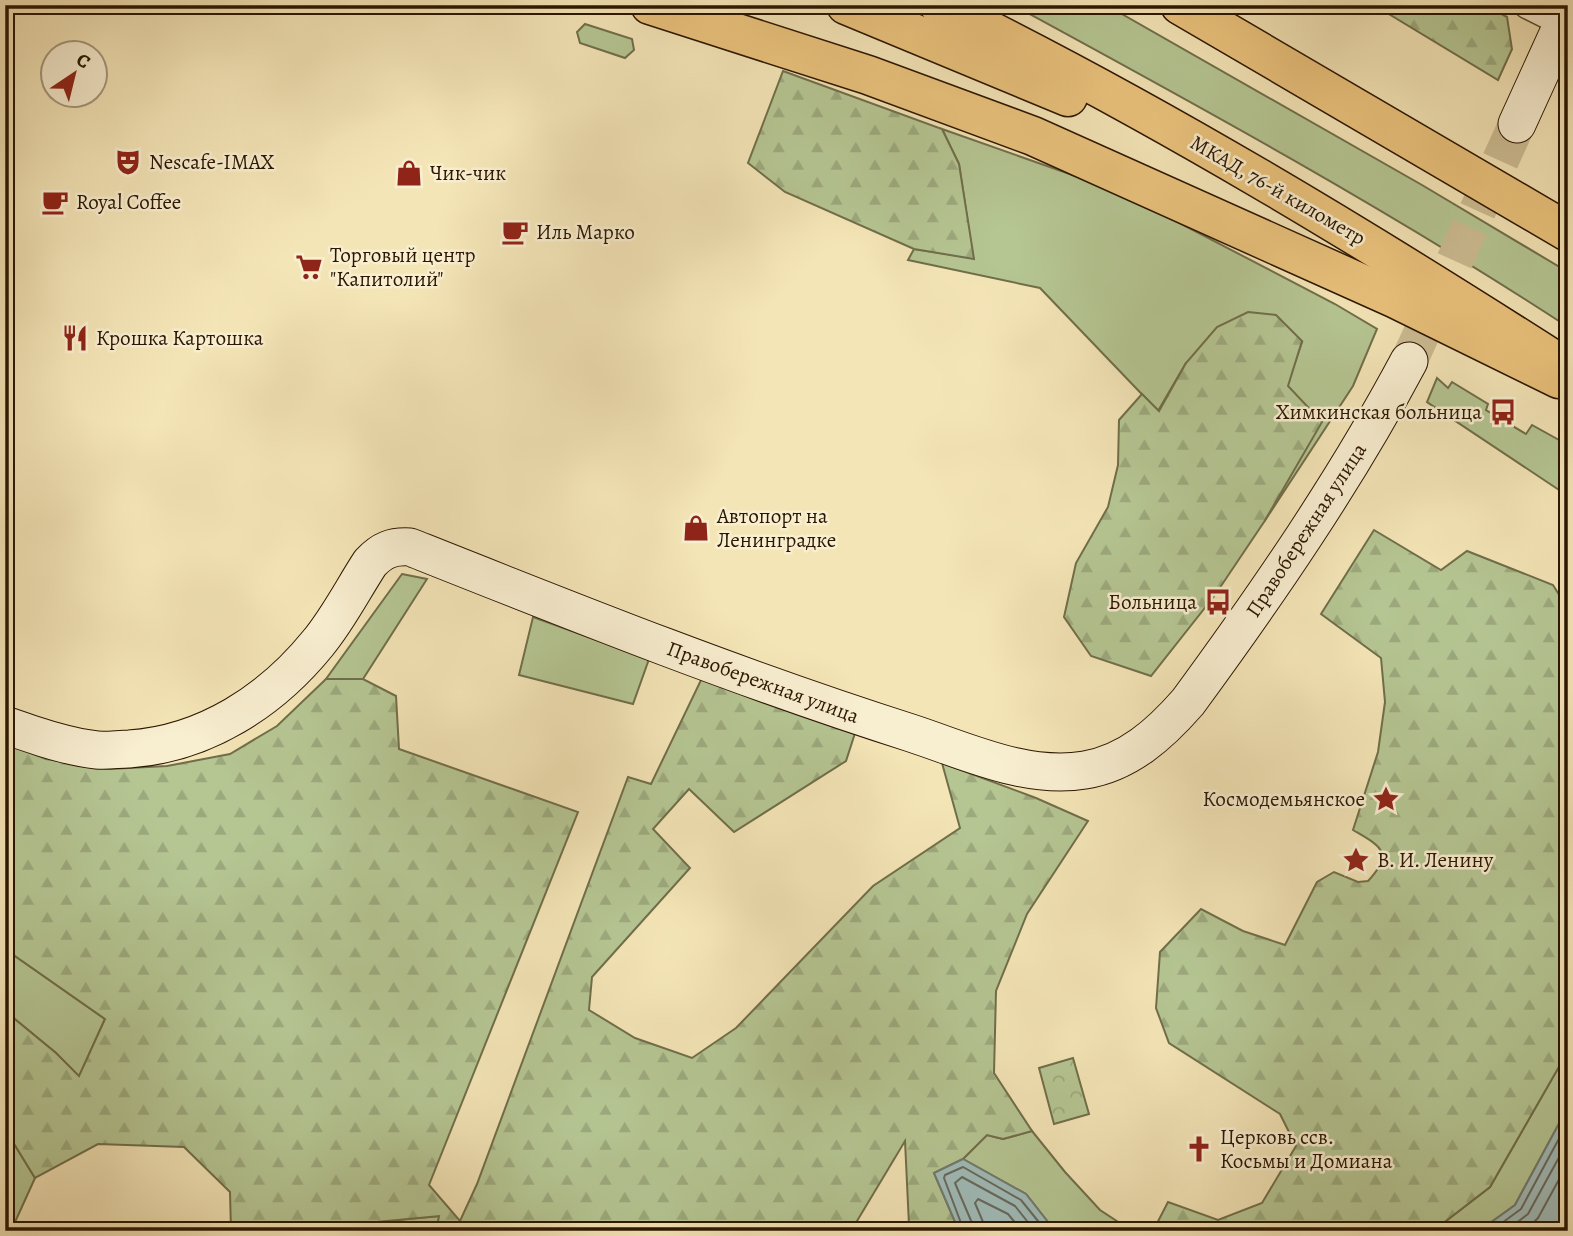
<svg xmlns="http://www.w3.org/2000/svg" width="1573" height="1236" viewBox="0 0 1573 1236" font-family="Alegreya,serif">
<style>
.green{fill:#b5c693;stroke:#706e4a;stroke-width:2}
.forest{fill:url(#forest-firs);stroke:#706e4a;stroke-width:2}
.park{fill:url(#park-crowns);stroke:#706e4a;stroke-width:2}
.water{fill:#a0bcb9;stroke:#717a6f;stroke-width:2}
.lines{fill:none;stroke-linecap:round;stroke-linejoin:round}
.shore{stroke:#66695c;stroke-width:2}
.secondary-tunnel{stroke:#ccbc92;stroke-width:37;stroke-dasharray:37 18;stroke-linecap:butt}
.street-casing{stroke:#5d4a2e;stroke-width:29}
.secondary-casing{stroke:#2b1600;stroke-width:39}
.primary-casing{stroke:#2b1600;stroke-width:41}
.highway-casing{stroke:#2b1600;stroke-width:41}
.street{stroke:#f8eed0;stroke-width:26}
.secondary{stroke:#f8eed0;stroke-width:37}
.primary{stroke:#eac27c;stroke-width:38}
.highway{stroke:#eac27c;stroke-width:38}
.labels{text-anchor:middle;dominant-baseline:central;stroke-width:5;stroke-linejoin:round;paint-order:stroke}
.poi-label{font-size:21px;fill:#2b1600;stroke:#f8eed0;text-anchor:start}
.street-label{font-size:21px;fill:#2b1600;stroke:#f8eed0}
</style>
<defs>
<pattern id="forest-firs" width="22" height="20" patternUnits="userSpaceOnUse" patternTransform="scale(1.75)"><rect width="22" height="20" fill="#b5c693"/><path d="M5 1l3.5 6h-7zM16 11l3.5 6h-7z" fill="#9ca97d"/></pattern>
<pattern id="park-crowns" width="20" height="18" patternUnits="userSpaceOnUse" patternTransform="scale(1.75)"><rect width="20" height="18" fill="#b5c693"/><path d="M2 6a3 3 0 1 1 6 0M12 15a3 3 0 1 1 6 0" fill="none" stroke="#9ca97d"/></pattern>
</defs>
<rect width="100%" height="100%" fill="#f4e5b7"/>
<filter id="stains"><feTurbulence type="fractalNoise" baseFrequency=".00286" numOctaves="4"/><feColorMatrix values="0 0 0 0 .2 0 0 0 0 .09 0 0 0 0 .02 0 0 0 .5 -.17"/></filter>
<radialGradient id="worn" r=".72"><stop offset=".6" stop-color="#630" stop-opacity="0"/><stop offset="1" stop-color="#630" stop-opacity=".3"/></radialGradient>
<g class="green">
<path d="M1013,5H1106L1422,185L1568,272V327C1389,210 1201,107 1013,5Z"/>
<path d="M585,24L632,39L634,50L625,58L580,43L577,32Z"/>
<path d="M942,129L1118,191L1335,304L1377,329L1353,386L1264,522L1321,422L1287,386L1302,342L1186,363L1158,411L1040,288L908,260L914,249L973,258L959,164Z"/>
<path d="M1437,378L1448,388L1452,382L1488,404L1486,410L1526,434L1532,425L1568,445V496L1427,402Z"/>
<path d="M402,574L427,579L363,679H326Z"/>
<path d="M533,617L649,659L633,704L519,675Z"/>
<path d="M5,945L15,956L105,1019L79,1077L56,1053L5,1011Z"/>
<path d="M1568,1051V1107L1515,1205L1479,1231H1433L1490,1187Z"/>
<path d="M5,1129L35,1178L11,1231H5Z"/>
<path d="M1032,1131L1065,1172L1100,1210L1132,1231H1055L1026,1194L963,1159L987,1135L1003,1139Z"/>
<path d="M440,1216L436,1231H280Z"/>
</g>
<g class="forest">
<path d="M1374,5H1485L1507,17L1512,49L1498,80Z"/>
<path d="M783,71L942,129L959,164L974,259L914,249L785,192L748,163Z"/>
<path d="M1248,312L1276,315L1302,341L1288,386L1322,422L1264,522L1215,595L1151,676L1091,656L1064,617L1076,563L1108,507L1118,465L1119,420L1142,394L1159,411L1186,363L1217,327Z"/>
<path d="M1374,530L1441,570L1467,551L1553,585L1568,609V1051L1490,1187L1433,1231H1153L1168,1202L1218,1220L1262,1203L1296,1146L1280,1114L1169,1043L1156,1008L1160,952L1201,909L1243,931L1285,945L1317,882L1334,872L1358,882L1368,881C1395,852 1380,846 1353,830L1378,752L1385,702L1381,658L1321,614Z"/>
<path d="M702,678L855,733L846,761L734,832L689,789L653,829L690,868L592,977L589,1010L635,1038L692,1058L736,1028L873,886L960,828L942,763L1036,798L1088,821L1027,914L996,991L994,1073L1032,1131L1003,1139L987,1135L963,1159L934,1173L959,1231H913L909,1225L905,1141L851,1231H436L439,1216L280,1231H231L230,1192L184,1147L98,1144L35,1178L5,1129V1011L56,1053L79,1076L105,1019L15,956L5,945V743L46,759L109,769L167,766L230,754L277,726L326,679H363L396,696L399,749L578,812L429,1185L460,1221L477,1184L628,777L651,784Z"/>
</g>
<path class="park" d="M1073,1058L1089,1114L1054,1124L1039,1068Z"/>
<g class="water">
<path d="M1568,1107V1231H1479L1515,1205Z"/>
<path d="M963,1159L1026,1194L1055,1231H959L934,1173Z"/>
</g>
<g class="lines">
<g class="shore">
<path d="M964,1231L944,1178L945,1175L963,1167L1021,1200L1046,1231"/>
<path d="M973,1231L972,1223L955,1183L962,1177L1015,1206L1035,1231"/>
<path d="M984,1231L983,1222L975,1203L978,1199L1008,1214L1022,1231"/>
<path d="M1491,1231L1521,1209L1568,1122"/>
<path d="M1506,1231L1528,1214L1568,1141"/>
<path d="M1525,1231L1538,1218L1568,1163"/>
</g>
<path class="secondary-tunnel" d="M1409,361L1517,124"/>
<g class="street-casing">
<path id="street" d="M1527,5L1563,23"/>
</g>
<g class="secondary-casing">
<g id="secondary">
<path d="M1517,124L1568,12"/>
<path d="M5,725C34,735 67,747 97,750C107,751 119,749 129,749C205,744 271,701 318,643C338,619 353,589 370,563C382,550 392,546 410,547C576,613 741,679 911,733C966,751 1026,780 1085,770C1128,763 1160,734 1188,702C1268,593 1345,481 1409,361"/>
</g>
</g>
<g class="primary-casing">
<path id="primary" d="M650,5L868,75L1033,136L1396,299L1559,379"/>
</g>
<g class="highway-casing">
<g id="highway">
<path d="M846,5L1068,97"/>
<path d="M939,5C1157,112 1364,238 1568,369"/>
<path d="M1180,5L1568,232"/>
</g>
</g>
<use href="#street" class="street"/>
<use href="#secondary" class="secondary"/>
<use href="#primary" class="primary"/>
<use href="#highway" class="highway"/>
</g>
<defs>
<g id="theatre-bare" transform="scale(2.1)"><path d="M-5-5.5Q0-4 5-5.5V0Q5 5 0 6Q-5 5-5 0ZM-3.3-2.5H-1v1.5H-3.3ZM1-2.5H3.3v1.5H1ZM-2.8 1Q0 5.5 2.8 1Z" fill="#8f2418" stroke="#f8eed0" stroke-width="2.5" paint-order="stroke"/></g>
<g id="shop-bare" transform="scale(2.1)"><path d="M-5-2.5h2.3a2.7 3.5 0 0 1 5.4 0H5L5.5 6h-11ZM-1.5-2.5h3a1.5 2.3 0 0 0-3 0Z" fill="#8f2418" stroke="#f8eed0" stroke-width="2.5" paint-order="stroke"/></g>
<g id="cafe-bare" transform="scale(2.1)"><path d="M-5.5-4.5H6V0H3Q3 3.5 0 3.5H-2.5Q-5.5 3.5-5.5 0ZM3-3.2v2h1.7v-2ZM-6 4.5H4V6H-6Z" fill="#8f2418" stroke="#f8eed0" stroke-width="2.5" paint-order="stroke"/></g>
<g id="supermarket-bare" transform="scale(2.1)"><path d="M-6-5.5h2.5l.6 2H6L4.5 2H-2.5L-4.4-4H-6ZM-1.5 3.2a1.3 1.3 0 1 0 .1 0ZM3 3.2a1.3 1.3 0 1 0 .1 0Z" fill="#8f2418" stroke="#f8eed0" stroke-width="2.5" paint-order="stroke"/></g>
<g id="restaurant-bare" transform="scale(2.1)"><path d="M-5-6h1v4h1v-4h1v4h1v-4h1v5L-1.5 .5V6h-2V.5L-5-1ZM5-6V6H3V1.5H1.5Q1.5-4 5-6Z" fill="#8f2418" stroke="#f8eed0" stroke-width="2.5" paint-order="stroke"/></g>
<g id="bus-bare" transform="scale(2.1)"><path d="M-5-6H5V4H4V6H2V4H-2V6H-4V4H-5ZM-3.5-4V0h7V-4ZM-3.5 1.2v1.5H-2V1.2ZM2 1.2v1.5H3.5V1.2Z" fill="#8f2418" stroke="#f8eed0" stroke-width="2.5" paint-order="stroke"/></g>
<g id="sight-bare" transform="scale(2.1)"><path d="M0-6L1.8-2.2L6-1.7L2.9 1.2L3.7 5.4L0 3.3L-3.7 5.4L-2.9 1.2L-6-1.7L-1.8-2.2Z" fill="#8f2418" stroke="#f8eed0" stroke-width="2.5" paint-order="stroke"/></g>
<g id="church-bare" transform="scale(2.1)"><path d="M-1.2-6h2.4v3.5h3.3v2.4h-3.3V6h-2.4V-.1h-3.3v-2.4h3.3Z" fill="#8f2418" stroke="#f8eed0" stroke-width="2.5" paint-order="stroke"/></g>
</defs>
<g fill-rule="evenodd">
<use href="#theatre-bare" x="128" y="162"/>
<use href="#shop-bare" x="409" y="173"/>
<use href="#cafe-bare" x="55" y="202"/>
<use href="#cafe-bare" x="515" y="232"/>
<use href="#supermarket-bare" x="309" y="267"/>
<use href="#restaurant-bare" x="75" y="338"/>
<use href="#bus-bare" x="1503" y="412"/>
<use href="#shop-bare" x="696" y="528"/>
<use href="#bus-bare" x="1218" y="602"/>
<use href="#sight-bare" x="1386" y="799"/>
<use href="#sight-bare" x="1356" y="860"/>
<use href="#church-bare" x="1199" y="1149"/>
</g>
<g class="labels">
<g class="poi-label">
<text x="149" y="162">Nescafe-IMAX</text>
<text x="430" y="173">Чик-чик</text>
<text x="76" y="202">Royal Coffee</text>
<text x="536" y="232">Иль Марко</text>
<text x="330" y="255">Торговый центр<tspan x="330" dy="24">"Капитолий"</tspan></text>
<text x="96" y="338">Крошка Картошка</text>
<text x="1482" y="412" text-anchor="end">Химкинская больница</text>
<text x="717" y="516">Автопорт на<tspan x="717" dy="24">Ленинградке</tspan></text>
<text x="1197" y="602" text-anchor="end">Больница</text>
<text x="1365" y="799" text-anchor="end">Космодемьянское</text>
<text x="1377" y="860">В. И. Ленину</text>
<text x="1220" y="1137">Церковь ссв.<tspan x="1220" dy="24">Косьмы и Домиана</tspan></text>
</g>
<g class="street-label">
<text transform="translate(1278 190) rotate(30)">МКАД, 76-й километр</text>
<text transform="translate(1306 530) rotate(-57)">Правобережная улица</text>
<text transform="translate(763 682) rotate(20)">Правобережная улица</text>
</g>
</g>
<rect width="1573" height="1236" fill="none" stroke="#f4e5b7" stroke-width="28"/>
<rect x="7" y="7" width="1559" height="1222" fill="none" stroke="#2b1600" stroke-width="3.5"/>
<rect x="14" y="14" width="1545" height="1208" fill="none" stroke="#2b1600" stroke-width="2"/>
<g transform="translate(74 74) rotate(35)"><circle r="33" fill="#f8eed0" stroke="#a6987d" stroke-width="2"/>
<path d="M0-5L12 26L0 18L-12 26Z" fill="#8f2418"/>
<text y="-10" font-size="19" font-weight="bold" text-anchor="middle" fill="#2b1600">С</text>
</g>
<rect width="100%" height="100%" filter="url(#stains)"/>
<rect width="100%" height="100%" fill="url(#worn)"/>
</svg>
